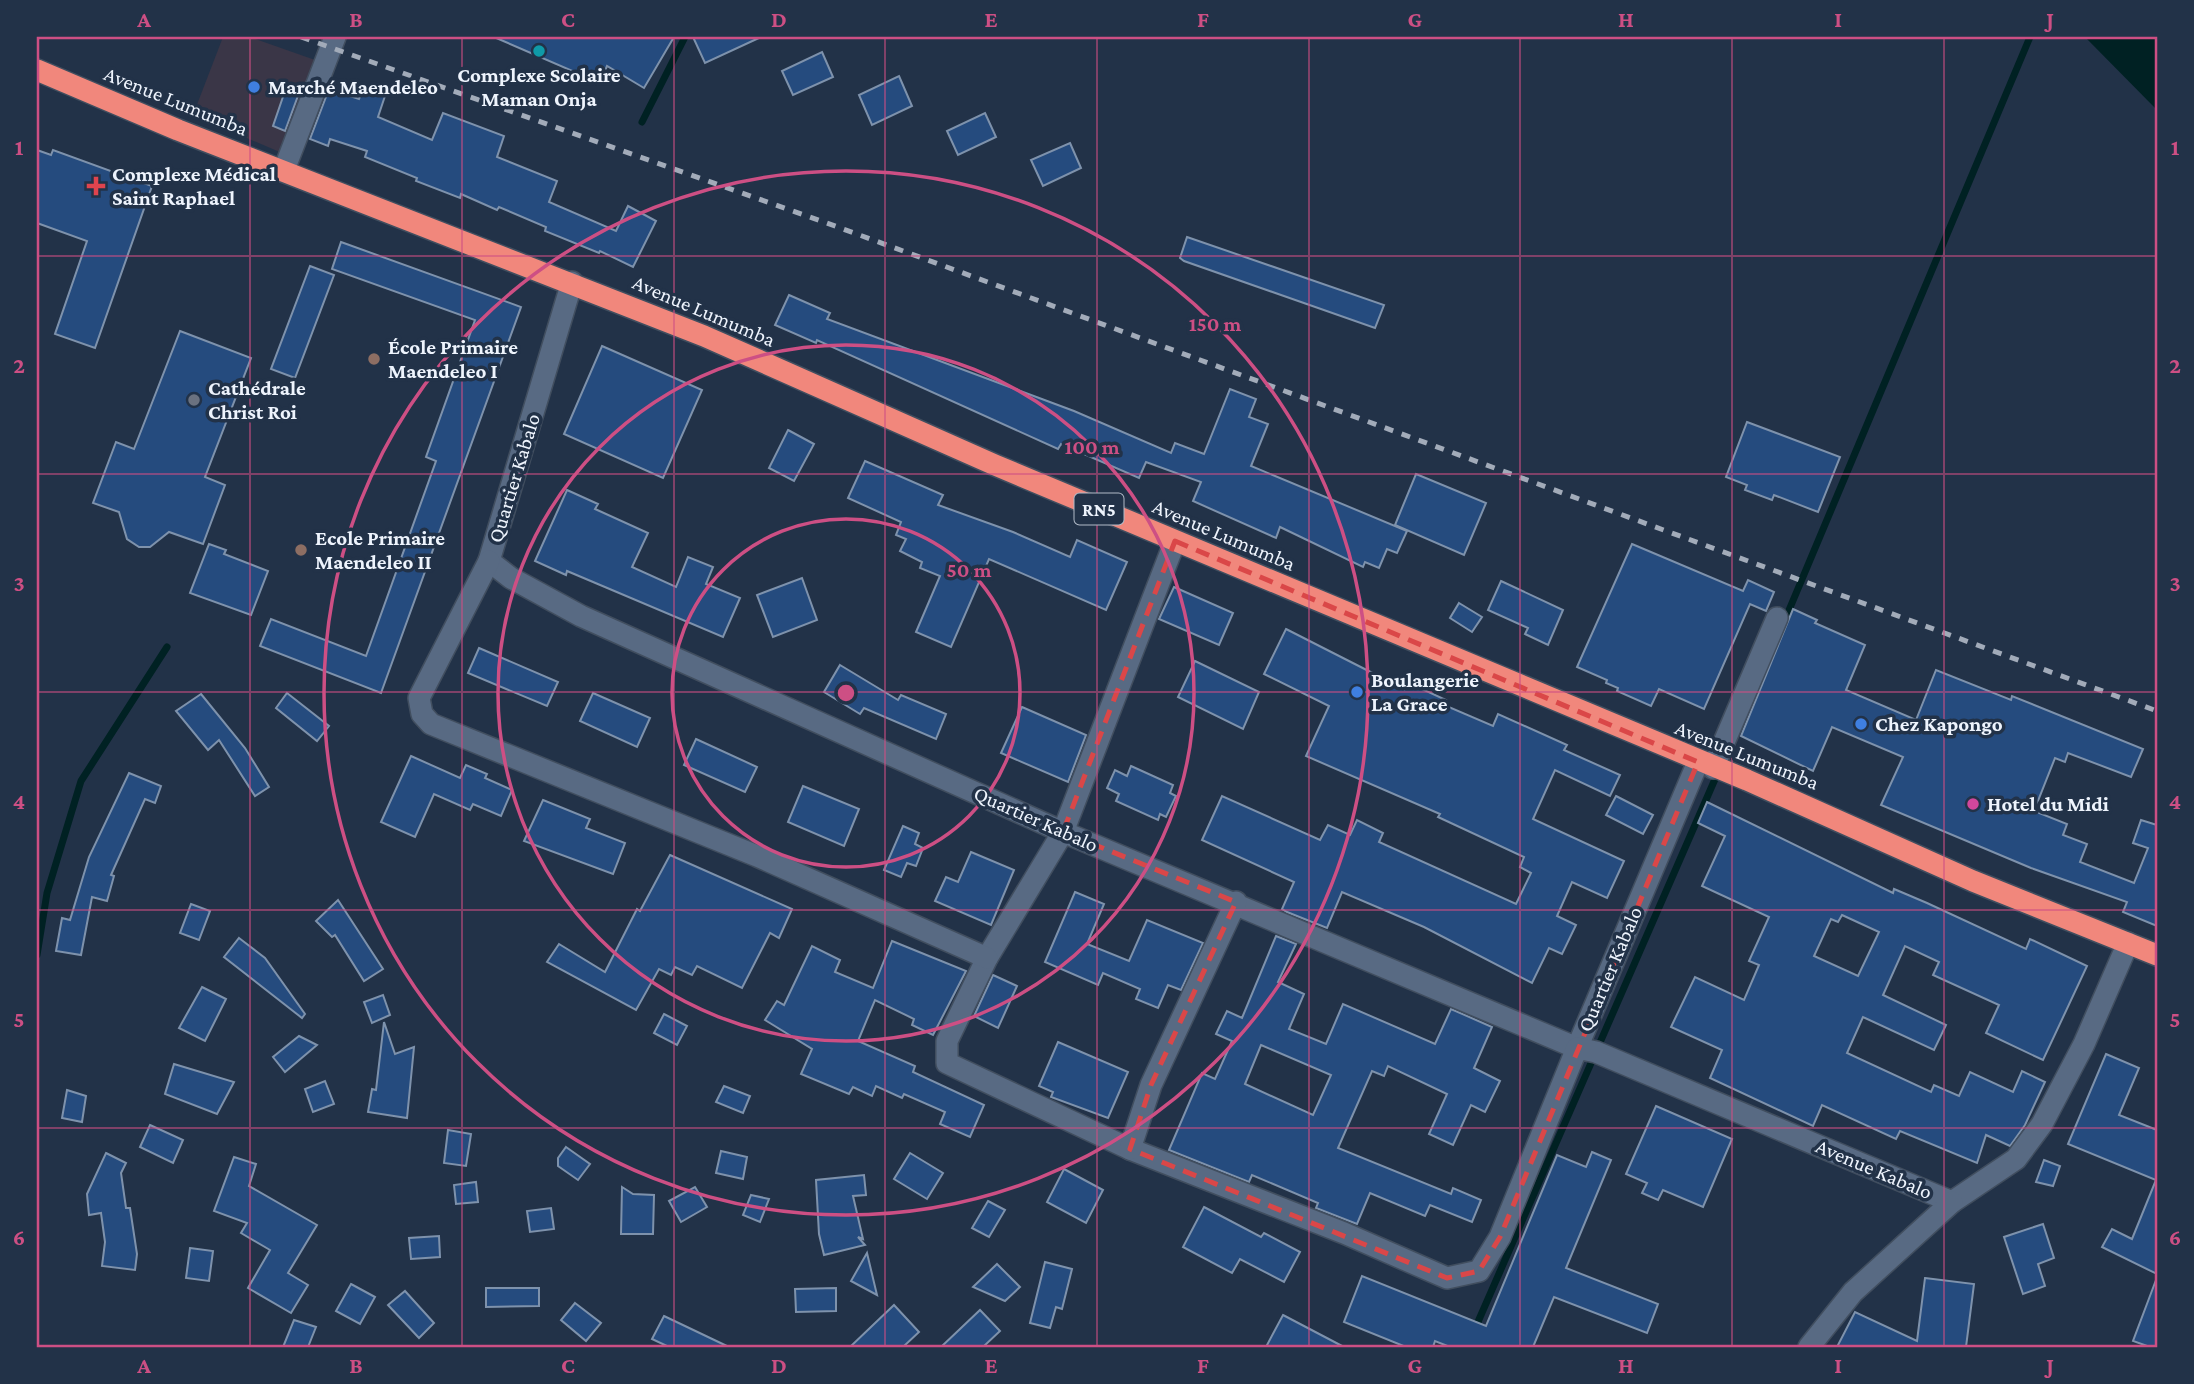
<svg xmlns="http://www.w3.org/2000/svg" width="2194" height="1384" viewBox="0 0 2194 1384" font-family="'Crimson Pro',serif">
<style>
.commercial{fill:#3a3647}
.water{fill:#002123}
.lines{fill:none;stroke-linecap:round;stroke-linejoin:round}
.stream{stroke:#002123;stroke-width:7}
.building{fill:#254b7e;stroke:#7e92ac;stroke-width:2;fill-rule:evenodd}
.minor-casing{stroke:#414e5f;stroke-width:24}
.highway-casing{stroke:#414e5f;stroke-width:24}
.minor{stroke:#586a83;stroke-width:21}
.highway{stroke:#f1877c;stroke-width:21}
.rail{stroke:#a2abb9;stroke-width:5;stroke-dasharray:9 9;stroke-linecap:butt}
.marked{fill:none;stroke:#da4748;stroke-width:5;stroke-dasharray:14 9;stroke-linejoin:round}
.grid{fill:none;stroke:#cd4f84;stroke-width:2;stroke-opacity:0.55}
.ring{fill:none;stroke:#cd4f84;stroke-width:3.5}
.culture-dot{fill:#0f9aa8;stroke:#223248;stroke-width:2.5}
.shop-dot{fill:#3f7fe0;stroke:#223248;stroke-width:2.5}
.health-dot{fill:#e0444e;stroke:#223248;stroke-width:2.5}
.education-dot{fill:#8d6e63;stroke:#223248;stroke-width:2.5}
.worship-dot{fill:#6b7280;stroke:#223248;stroke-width:2.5}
.hotel-dot{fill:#d1479c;stroke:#223248;stroke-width:2.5}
.labels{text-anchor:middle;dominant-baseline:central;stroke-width:7;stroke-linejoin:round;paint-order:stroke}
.shield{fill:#223248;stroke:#b1bac7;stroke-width:2}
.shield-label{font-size:19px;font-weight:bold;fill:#eef4fd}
.poi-label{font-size:21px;font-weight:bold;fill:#eef4fd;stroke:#223248;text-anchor:start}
.street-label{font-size:21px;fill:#eef4fd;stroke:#223248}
.centre{fill:#cd4f84;stroke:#223248;stroke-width:3.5}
.ring-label{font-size:21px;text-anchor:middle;font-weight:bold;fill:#cd4f84;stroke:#223248;stroke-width:7;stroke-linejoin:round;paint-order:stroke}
.neatline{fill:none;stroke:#cd4f84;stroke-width:2.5}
.grid-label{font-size:23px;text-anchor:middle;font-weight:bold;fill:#cd4f84}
</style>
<rect width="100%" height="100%" fill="#223248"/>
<path class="commercial" d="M223,37H250L315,60L282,153L193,115Z"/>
<path class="water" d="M2085,37H2157V110Z"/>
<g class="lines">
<g class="stream">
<path d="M642,122L685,37"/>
<path d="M1784,622L2030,37"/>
<path d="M37,955L47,893L81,781L167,647"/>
<path d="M1467,1347L1719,770"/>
</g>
</g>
<g class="building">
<path d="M494,37H674L644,88L607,66L600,83Z"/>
<path d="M693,37H761L705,63Z"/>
<path d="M822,52L833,77L793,95L782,71Z"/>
<path d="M899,76L912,106L872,125L859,95Z"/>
<path d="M286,88L299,93L285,131L273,126Z"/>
<path d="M329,89L359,99L363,89L385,96L378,117L432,140L443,113L504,136L497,157L557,181L549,202L616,231L628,206L656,221L633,267L600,251L599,253L545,231L546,227L499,207L497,210L461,194L460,198L416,181L417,178L365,157L367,151L330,139L328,146L310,139Z"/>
<path d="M985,113L996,137L958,155L947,131Z"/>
<path d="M1070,143L1081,168L1043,186L1031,160Z"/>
<path d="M37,150L51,155L53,150L152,186L95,348L55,334L87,241L37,223Z"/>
<path d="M1187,237L1384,305L1375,328L1184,261L1180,258Z"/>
<path d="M341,242L521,307L381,693L260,646L271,619L366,656L436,461L426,457L475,320L332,269Z"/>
<path d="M310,266L334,275L295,378L271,369Z"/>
<path d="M789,295L830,313L827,319L1074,411L1171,453L1175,443L1204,454L1230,389L1256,399L1249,417L1268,424L1251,466L1407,531L1397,553L1387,549L1379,568L1365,562L1363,567L1280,527L1276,538L1193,501L1201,482L1146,462L1139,478L1061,444L1058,449L817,340L816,343L775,325Z"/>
<path d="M180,331L251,358L205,477L225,485L203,544L169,532L150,547H139L127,539L119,512L93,503L116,442L134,449Z"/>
<path d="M602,346L702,390L663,478L564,434Z"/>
<path d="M1747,422L1840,457L1818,512L1774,495L1772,500L1745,490L1747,485L1726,477Z"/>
<path d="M788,430L814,444L794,481L769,468Z"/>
<path d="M865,461L943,495L938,505L1013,532L1070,557L1077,540L1127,562L1106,610L989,559L951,647L916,632L940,576L920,568L922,562L900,551L906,539L896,535L901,522L848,498Z"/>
<path d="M1416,474L1486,503L1464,555L1395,525Z"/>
<path d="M567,490L598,504L595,509L648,533L632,567L676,587L688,557L713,567L706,584L740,598L723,637L567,571L566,575L535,561Z"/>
<path d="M209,544L226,550L224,554L268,571L251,615L190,593Z"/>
<path d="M1632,544L1743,591L1748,580L1774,592L1766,611L1750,604L1704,709L1659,689L1651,706L1617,691L1618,688L1606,683L1607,680L1577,667Z"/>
<path d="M802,578L817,620L773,637L757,595Z"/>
<path d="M1501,581L1563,610L1548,645L1525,634L1528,628L1488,610Z"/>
<path d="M1174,587L1233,613L1219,645L1159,619Z"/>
<path d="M1459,603L1482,617L1472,632L1450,618Z"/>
<path d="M1793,609L1817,620L1815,623L1865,645L1846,690L1916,720L1936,670L2011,700L2012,696L2143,749L2131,777L2068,753L2065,762L2055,758L2034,811L2067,824L2063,835L2087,844L2080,862L2134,883L2148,848L2133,843L2141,820L2157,825V926L2123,912L2127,902L2031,868L1881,805L1903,757L1832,727L1813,771L1741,736Z"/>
<path d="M1286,629L1404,689L1407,682L1446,700L1444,705L1493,726L1498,714L1567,745L1564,750L1620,775L1610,796L1555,770L1533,819L1624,861L1607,898L1572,882L1557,916L1576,925L1562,954L1549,948L1532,983L1424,927L1342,892L1327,928L1287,912L1282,909L1294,882L1202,840L1222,796L1320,840L1328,825L1350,835L1357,820L1383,833L1379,842L1516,904L1531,873L1520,867L1524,857L1438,817L1440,814L1306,756L1329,706L1264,674Z"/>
<path d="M479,648L558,682L547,706L468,673Z"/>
<path d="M1195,661L1259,692L1243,729L1178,697Z"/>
<path d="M840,665L898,700L901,695L946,714L936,739L864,708L860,714L824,692Z"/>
<path d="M287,693L329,726L317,741L276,708Z"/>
<path d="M593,693L650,718L637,747L580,721Z"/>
<path d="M201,694L245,748L269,787L255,796L219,740L208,750L176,711Z"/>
<path d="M1022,707L1086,735L1068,782L1001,753Z"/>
<path d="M696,739L757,767L745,792L684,765Z"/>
<path d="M411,756L460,778L466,765L487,774L485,778L512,790L501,816L473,804L470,810L434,794L415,837L381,822Z"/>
<path d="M1131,766L1173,785L1170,793L1176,796L1166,817L1160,814L1158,820L1116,801L1119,794L1107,788L1115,770L1127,776Z"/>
<path d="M129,773L161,786L155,803L145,799L111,875L114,876L107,901L92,897L81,955L56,951L62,918L70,920L89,857Z"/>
<path d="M803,786L859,809L844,846L788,822Z"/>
<path d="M1616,796L1653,815L1643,834L1606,815Z"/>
<path d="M543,800L590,819L586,828L625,843L613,874L524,841Z"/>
<path d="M1707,802L1893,893L1894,889L1927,903L2026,949L2030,939L2087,966L2043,1060L1986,1033L1999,1005L1933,975L1939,962L1905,946L1883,995L1946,1025L1934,1050L1863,1017L1847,1053L1931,1092L1934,1085L1959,1096L1970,1072L2013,1092L2022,1071L2045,1082L2025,1125L2010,1146L1986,1135L1977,1163L1900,1131L1896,1139L1822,1105L1813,1126L1710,1078L1722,1050L1671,1027L1695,977L1744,1000L1759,965L1749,961L1769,917L1702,886L1725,836L1698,823ZM1842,915L1879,932L1858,976L1814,956L1831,919L1838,922Z"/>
<path d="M903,826L919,833L915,844L923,848L916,866L907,863L901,877L884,870Z"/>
<path d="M971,852L1014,870L991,925L935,901L946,877L958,882Z"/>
<path d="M670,855L792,909L779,938L770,933L742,988L697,966L692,975L675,967L671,975L659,969L636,1010L547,962L559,944L605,972L637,909L640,911Z"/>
<path d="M1075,892L1104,904L1087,944L1129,961L1147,920L1203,943L1181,990L1168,985L1158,1008L1136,999L1140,989L1103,973L1098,985L1045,962Z"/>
<path d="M338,900L383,969L364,981L335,935L332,937L316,921Z"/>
<path d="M191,904L210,911L199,940L180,933Z"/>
<path d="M1276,936L1296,944L1278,982L1304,994L1289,1029L1326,1044L1343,1004L1435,1044L1451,1009L1492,1027L1474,1068L1500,1081L1485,1112L1471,1105L1453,1145L1429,1134L1447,1094L1388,1066L1384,1076L1372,1071L1338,1148L1451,1194L1453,1188L1481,1200L1472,1222L1430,1205L1425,1216L1370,1193L1357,1224L1316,1208L1318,1203L1252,1175L1249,1182L1169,1150L1202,1073L1215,1079L1232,1041L1216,1034L1227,1011L1242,1018ZM1261,1045L1331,1075L1313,1115L1245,1084Z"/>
<path d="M239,938L265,958L305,1014L302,1018L224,957Z"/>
<path d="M892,941L966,971L933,1035L912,1025L914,1019L875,1000L858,1041L915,1066L913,1072L984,1105L970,1137L940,1124L945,1112L904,1094L902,1098L876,1086L872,1096L853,1087L849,1094L801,1074L812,1049L765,1020L777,1001L784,1005L812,946L840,960L835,972L873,988Z"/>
<path d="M993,975L1017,986L998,1028L974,1016Z"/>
<path d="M202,987L226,999L205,1041L179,1028Z"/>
<path d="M383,995L390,1015L372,1023L364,1002Z"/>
<path d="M664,1014L687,1026L677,1045L654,1033Z"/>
<path d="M384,1022L395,1054L414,1047L407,1118L368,1112L372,1089L376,1090Z"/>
<path d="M299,1036L317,1045L285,1072L273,1057Z"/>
<path d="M1058,1042L1128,1072L1108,1118L1051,1097L1053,1092L1039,1086Z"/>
<path d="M2106,1054L2139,1068L2119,1115L2157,1130V1274L2102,1247L2112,1229L2132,1239L2156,1180L2068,1144Z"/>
<path d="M174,1064L234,1082L217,1114L165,1094Z"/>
<path d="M325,1081L334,1104L313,1112L305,1089Z"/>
<path d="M724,1086L750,1096L743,1113L716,1102Z"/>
<path d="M67,1090L86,1096L82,1122L62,1118Z"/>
<path d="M1656,1106L1732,1139L1703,1207L1663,1190L1658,1200L1642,1193L1647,1183L1626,1174Z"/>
<path d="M150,1125L183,1140L173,1163L140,1147Z"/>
<path d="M448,1130L471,1134L466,1166L444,1163Z"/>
<path d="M566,1147L590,1164L578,1180L558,1166V1158Z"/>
<path d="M721,1151L747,1157L743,1179L716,1173Z"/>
<path d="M1592,1152L1611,1160L1566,1268L1658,1304L1647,1333L1554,1297L1533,1347H1450L1435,1341L1433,1347H1406L1344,1322L1362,1276L1486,1326L1557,1155L1586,1167Z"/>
<path d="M106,1153L126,1163L121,1173L126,1208H130L137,1254L135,1270L102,1266L105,1242L101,1213L89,1215L87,1194Z"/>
<path d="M910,1153L943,1173L927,1199L894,1179Z"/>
<path d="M234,1157L256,1164L249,1186L317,1225L288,1273L308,1285L291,1313L248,1288L270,1250L241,1233L247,1223L214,1211Z"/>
<path d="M2044,1160L2060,1166L2053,1186L2036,1182Z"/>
<path d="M1064,1169L1103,1190L1086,1223L1047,1202Z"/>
<path d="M864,1175L866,1195L853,1196L863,1239L858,1237L865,1245L824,1255L819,1234L816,1180Z"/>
<path d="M476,1182L478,1202L456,1204L454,1185Z"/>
<path d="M622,1187L633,1194L654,1195L653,1234H621Z"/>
<path d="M695,1187L707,1207L681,1222L669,1201Z"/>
<path d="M751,1195L769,1199L760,1222L743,1215Z"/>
<path d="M988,1201L1005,1210L989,1237L972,1228Z"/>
<path d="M1204,1207L1261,1237L1264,1233L1300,1252L1284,1282L1240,1259L1232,1273L1183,1247Z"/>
<path d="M551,1208L554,1229L530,1232L527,1211Z"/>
<path d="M2043,1224L2054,1258L2038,1264L2045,1286L2023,1294L2004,1237Z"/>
<path d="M439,1236L440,1257L411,1259L409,1238Z"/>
<path d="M190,1248L213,1251L209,1281L186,1278Z"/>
<path d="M867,1253L877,1295L851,1281Z"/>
<path d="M1045,1262L1072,1269L1062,1309L1056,1307L1050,1328L1030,1323Z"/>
<path d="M997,1264L1020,1287L1005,1301L973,1287Z"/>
<path d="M1925,1278L1974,1284L1966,1347H1837L1855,1312L1917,1341Z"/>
<path d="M2156,1280L2157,1347H2150L2133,1341Z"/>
<path d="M351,1284L375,1297L360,1324L336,1311Z"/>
<path d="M486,1288H539V1306L486,1307Z"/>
<path d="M836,1288V1311L796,1312L795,1289Z"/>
<path d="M405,1291L434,1323L419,1338L388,1305Z"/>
<path d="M575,1303L601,1323L586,1341L561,1320Z"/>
<path d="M894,1305L919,1332L903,1347H850Z"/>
<path d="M980,1310L1000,1331L983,1347H941Z"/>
<path d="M1283,1315L1344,1347H1266Z"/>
<path d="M664,1316L729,1347H669L652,1339Z"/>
<path d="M294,1320L316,1327L308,1347H283Z"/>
</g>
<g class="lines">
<g class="minor-casing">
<g id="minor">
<path d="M284,170L335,37"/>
<path d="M572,282L489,561L511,578L581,616L1063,832L1577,1048L1698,762"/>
<path d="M1175,541L1063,832L987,958L947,1041V1063L1130,1149L1344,1233L1447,1278L1479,1271L1500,1237L1577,1048L1596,1052L1952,1202L2016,1159L2042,1124L2084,1044L2128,943"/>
<path d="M489,561L419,698L422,714L431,724L757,856L987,958"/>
<path d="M1713,768L1777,618"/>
<path d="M1130,1149L1151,1085L1236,902"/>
<path d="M1809,1347L1853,1292L1952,1202"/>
</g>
</g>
<g class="highway-casing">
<path id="highway" d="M37,70L178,130L704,336L995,465L1747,780L1973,881L2157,955"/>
</g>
<use href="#minor" class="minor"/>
<use href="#highway" class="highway"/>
<path class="rail" d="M301,37L824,222L2157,711"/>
</g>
<path class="marked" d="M1175,541L1698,762L1500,1237L1479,1271L1447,1278L1130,1149L1151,1085L1236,902L1063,832Z"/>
<path class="grid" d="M250,37V1347M462,37V1347M674,37V1347M885,37V1347M1097,37V1347M1309,37V1347M1520,37V1347M1732,37V1347M1944,37V1347M37,256H2157M37,474H2157M37,692H2157M37,910H2157M37,1128H2157"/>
<g class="ring">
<circle cx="846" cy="693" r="174"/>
<circle cx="846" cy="693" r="348"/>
<circle cx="846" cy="693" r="522"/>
</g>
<circle class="culture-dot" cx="539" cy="51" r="7"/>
<g class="shop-dot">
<circle cx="254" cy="87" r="7"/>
<circle cx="1357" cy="692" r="7"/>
<circle cx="1861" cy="724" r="7"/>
</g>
<path class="health-dot" d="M92.5 175.5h7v7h7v7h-7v7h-7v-7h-7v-7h7z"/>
<g class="education-dot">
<circle cx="374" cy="359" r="7"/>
<circle cx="301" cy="550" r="7"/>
</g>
<circle class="worship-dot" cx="194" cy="400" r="7"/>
<circle class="hotel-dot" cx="1973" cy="804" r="7"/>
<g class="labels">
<rect class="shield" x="1074.5" y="493.5" width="49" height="31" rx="5"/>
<g class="shield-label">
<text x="1099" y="509">RN5</text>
</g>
<g class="poi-label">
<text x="539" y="75" text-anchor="middle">Complexe Scolaire<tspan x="539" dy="24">Maman Onja</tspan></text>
<text x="268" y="87">Marché Maendeleo</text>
<text x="112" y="174">Complexe Médical<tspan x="112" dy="24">Saint Raphael</tspan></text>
<text x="388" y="347">École Primaire<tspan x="388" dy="24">Maendeleo I</tspan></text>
<text x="208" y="388">Cathédrale<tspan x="208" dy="24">Christ Roi</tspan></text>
<text x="315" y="538">Ecole Primaire<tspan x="315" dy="24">Maendeleo II</tspan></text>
<text x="1371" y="680">Boulangerie<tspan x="1371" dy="24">La Grace</tspan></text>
<text x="1875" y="724">Chez Kapongo</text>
<text x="1987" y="804">Hotel du Midi</text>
</g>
<g class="street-label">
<text transform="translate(176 101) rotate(22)">Avenue Lumumba</text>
<text transform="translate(704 311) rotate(23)">Avenue Lumumba</text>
<text transform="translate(514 478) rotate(-73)">Quartier Kabalo</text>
<text transform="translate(1224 535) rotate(23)">Avenue Lumumba</text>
<text transform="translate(1747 755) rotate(22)">Avenue Lumumba</text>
<text transform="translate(1036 819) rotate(24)">Quartier Kabalo</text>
<text transform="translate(1610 969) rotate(-67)">Quartier Kabalo</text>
<text transform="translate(1874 1169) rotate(23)">Avenue Kabalo</text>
</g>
</g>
<circle cx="846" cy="693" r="10" class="centre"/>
<g class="ring-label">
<text x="1215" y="331">150 m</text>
<text x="1092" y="454">100 m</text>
<text x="969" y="577">50 m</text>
</g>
<rect width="2194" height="1384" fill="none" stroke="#223248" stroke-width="77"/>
<rect x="38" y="38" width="2118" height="1308" class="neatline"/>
<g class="grid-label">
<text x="144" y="27">A</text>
<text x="356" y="27">B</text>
<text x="568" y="27">C</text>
<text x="779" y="27">D</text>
<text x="991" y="27">E</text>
<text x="1203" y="27">F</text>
<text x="1415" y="27">G</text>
<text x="1626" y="27">H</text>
<text x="1838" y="27">I</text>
<text x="2050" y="27">J</text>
<text x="19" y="155">1</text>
<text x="2175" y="155">1</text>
<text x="19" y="373">2</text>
<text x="2175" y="373">2</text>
<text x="19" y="591">3</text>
<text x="2175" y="591">3</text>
<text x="19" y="809">4</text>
<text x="2175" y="809">4</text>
<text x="19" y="1027">5</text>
<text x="2175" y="1027">5</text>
<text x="19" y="1245">6</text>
<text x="2175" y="1245">6</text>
<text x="144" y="1373">A</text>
<text x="356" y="1373">B</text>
<text x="568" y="1373">C</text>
<text x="779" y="1373">D</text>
<text x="991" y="1373">E</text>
<text x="1203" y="1373">F</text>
<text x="1415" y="1373">G</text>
<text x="1626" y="1373">H</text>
<text x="1838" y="1373">I</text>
<text x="2050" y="1373">J</text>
</g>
</svg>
